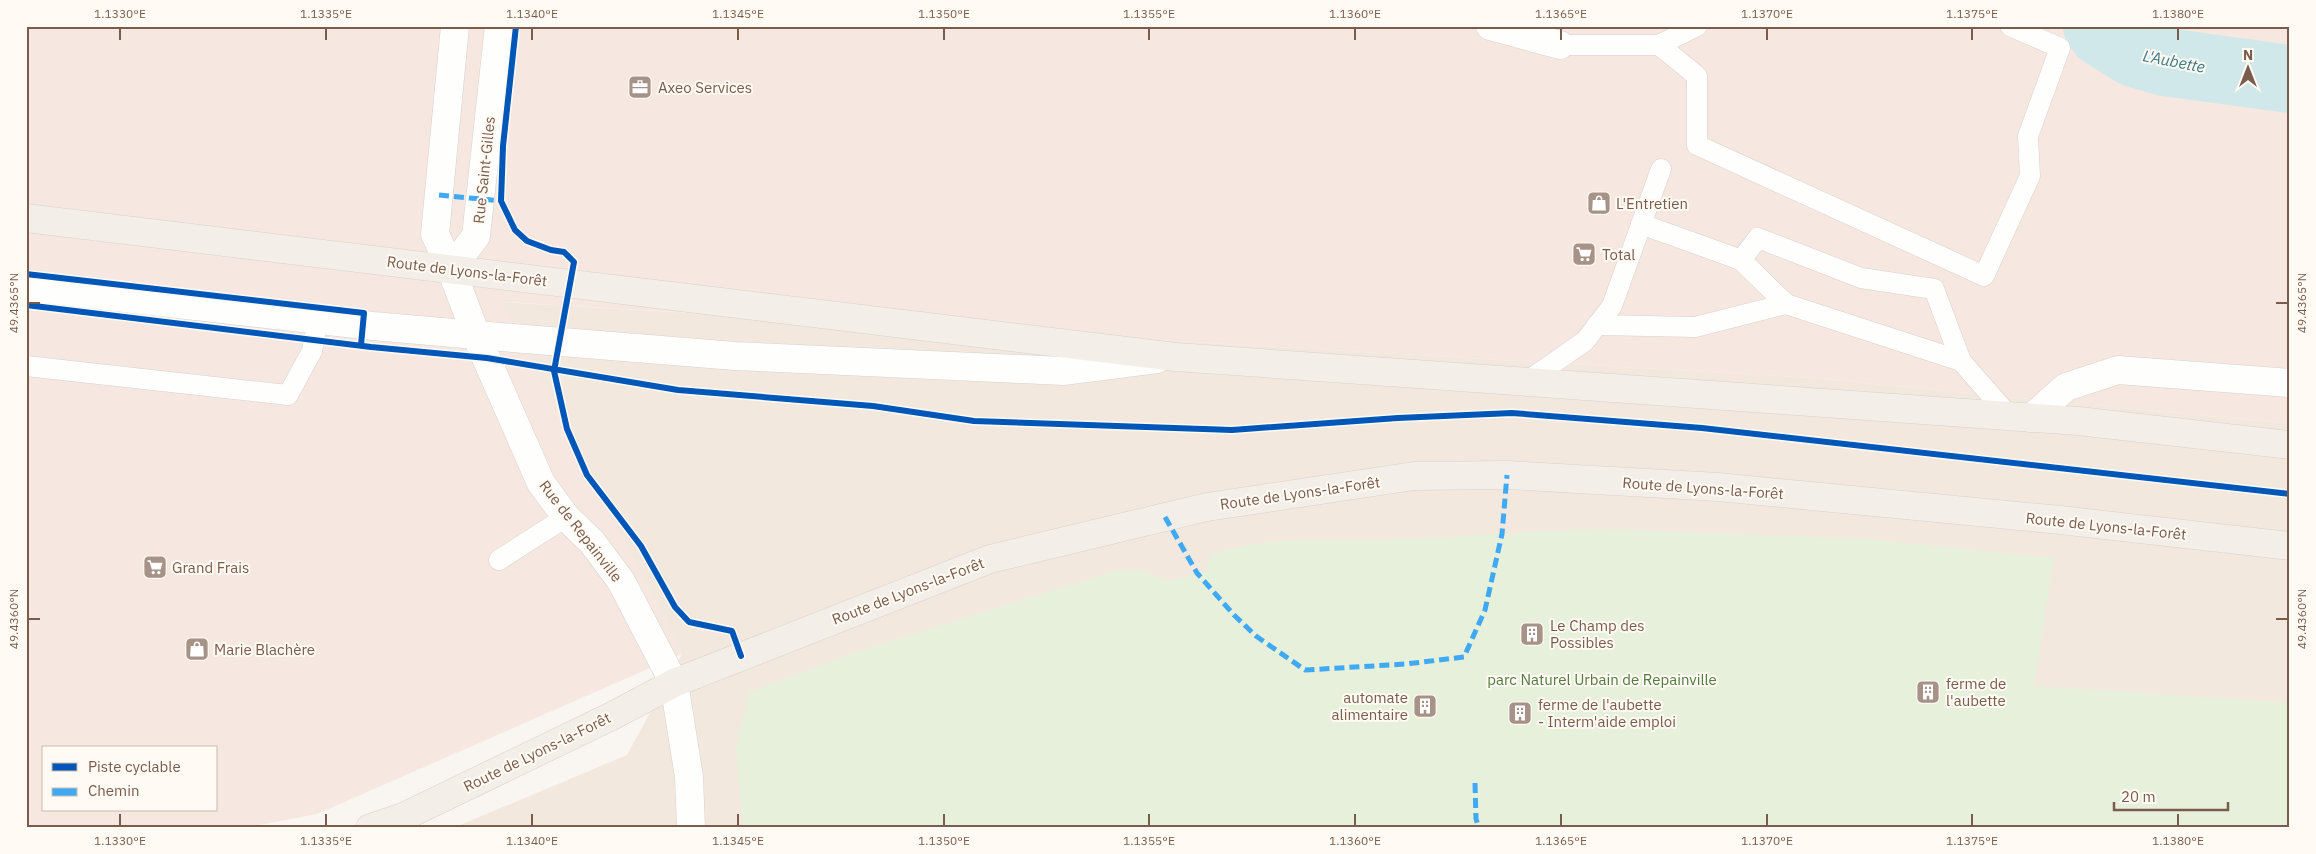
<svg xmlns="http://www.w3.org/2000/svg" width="2316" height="854" viewBox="0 0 2316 854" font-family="'IBM Plex Sans',sans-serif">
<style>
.residential{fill:#f2e8de}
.commercial{fill:#f6e8e1;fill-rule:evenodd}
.green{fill:#e7f0db}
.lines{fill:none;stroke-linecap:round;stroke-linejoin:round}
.river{stroke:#d0e8ea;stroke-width:68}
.service-casing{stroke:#d7d1cb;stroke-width:21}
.minor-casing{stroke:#d7d1cb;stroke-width:29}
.tertiary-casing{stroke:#d7d1cb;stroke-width:29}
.primary-casing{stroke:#dad1cc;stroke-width:29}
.service{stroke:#fefefd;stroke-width:20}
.minor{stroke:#fefefd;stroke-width:28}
.tertiary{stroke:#fefefd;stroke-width:28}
.primary{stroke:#f3eee8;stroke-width:28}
.quiet{stroke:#3fa9f5;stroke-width:5;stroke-dasharray:10 5;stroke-linecap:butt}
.cycleway-casing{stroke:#fffaf3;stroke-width:9}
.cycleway{stroke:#0057b8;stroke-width:6}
.ticks{fill:none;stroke:#7a5c4d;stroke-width:2}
.labels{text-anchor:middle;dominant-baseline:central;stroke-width:4;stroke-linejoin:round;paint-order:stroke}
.poi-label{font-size:15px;fill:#7a5c4d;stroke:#fffaf3;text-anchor:start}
.street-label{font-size:15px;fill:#7a5c4d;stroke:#fffaf3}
.park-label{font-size:15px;fill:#537a41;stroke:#fffaf3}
.water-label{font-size:16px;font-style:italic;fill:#437c86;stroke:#fffaf3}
.neatline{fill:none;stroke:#7a5c4d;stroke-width:2}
.ticks-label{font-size:12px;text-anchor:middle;fill:#7a5c4d}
</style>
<rect width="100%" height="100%" fill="#f9f5f0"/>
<path class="residential" d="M501,302L1811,378L2290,424V828H453L627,755L682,654Z"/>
<path class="commercial" d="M26,26H2290V424L1811,378L502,302L682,654L317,814L244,828H26ZM44,748H216V810H44Z"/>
<path class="green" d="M1599,529L1868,539L2054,558L2034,686L2290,703V828H743L736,749L749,692L863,650L1118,570L1143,571L1159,578L1175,580L1206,570L1210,554C1274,535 1334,540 1399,539C1437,539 1475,534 1513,534L1522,532Z"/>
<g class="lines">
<path class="river" d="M2097,26L2102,33L2134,53L2165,62L2290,79"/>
<g class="service-casing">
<g id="service">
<path d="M1560,45H1659L1697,26"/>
<path d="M1659,45L1697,76V145L1984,276L2030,176L2028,136L2060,48L2010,26"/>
<path d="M1641,224L1741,260L1786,304"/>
<path d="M1741,260L1758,238L1861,278L1934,289L1961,361"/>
<path d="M1597,325L1695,327L1786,304L1961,361L2009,416"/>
<path d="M26,366L288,395L312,351L318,320"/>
<path d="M1526,382L1585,341L1612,306L1661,169"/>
<path d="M499,560L566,517"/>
</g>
</g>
<g class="minor-casing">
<g id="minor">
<path d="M455,26L435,234L451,269L476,236L499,26"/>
<path d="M1490,26L1560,45"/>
<path d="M476,335L735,356L1063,371L1157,359"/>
<path d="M2031,418L2066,387L2118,370L2290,383"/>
</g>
</g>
<g class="tertiary-casing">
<g id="tertiary">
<path d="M451,269L476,335L541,483L566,517L592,542L621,581L674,683L689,777L691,828"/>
<path d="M26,287L373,326L476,335"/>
</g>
</g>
<g class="primary-casing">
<g id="primary">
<path d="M26,218L1176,357L2078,421L2290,445"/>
<path d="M370,828L403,817L614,715L674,683L990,559L1207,507L1414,476L1507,475L1718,487L2060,520L2290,546"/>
</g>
</g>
<use href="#service" class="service"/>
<use href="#minor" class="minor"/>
<use href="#tertiary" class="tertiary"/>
<use href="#primary" class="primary"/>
<g class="quiet">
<path d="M439,195L501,201"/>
<path d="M1165,517L1197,573L1234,615L1256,636L1305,670L1406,664L1464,657L1485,610L1502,534L1507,475"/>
<path d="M1475,783L1476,819L1479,828"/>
</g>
<g class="cycleway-casing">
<g id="cycleway">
<path d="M516,26L503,146L501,201L515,230L527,241L551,250L564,252L574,262L554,371L567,429L587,475L641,546L675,607L689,622L732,631L741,656"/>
<path d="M26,274L364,313L361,345"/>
<path d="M26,305L371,347L487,358L678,390L873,406L974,421L1232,430L1398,418L1512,413L1702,428L2290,494"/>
</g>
</g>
<use href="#cycleway" class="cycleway"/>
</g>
<path class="ticks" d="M120,28V40M326,28V40M532,28V40M738,28V40M944,28V40M1149,28V40M1355,28V40M1561,28V40M1767,28V40M1972,28V40M2178,28V40M28,303H40M2276,303H2288M28,619H40M2276,619H2288M120,814V826M326,814V826M532,814V826M738,814V826M944,814V826M1149,814V826M1355,814V826M1561,814V826M1767,814V826M1972,814V826M2178,814V826"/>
<defs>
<g id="office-square" transform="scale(1.25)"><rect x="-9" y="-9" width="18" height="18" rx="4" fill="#a69286" stroke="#fffaf3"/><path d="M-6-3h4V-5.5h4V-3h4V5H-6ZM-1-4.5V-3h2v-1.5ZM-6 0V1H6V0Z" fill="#fff"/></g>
<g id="shop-square" transform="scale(1.25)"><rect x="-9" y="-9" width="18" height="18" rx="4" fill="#a69286" stroke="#fffaf3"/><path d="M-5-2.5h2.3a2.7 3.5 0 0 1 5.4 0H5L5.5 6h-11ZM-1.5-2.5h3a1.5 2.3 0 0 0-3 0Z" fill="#fff"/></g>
<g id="supermarket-square" transform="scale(1.25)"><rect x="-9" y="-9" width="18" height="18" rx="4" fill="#a69286" stroke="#fffaf3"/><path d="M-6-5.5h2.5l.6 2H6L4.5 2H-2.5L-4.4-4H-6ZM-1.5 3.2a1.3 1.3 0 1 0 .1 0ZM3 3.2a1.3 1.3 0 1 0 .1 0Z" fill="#fff"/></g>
<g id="building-square" transform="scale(1.25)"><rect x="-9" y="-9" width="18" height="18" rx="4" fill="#a69286" stroke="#fffaf3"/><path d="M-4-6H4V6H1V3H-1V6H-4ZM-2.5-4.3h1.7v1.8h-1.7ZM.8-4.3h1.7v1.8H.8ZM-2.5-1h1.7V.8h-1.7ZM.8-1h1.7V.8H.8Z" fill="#fff"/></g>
</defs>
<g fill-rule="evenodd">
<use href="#office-square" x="640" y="87"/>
<use href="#shop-square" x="1599" y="203"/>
<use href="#supermarket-square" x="1584" y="254"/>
<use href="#supermarket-square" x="155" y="567"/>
<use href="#building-square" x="1532" y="634"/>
<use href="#shop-square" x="197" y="649"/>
<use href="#building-square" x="1928" y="692"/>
<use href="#building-square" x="1425" y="706"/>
<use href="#building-square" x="1520" y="713"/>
</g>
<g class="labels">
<g class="poi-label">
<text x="658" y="87">Axeo Services</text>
<text x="1616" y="203">L'Entretien</text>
<text x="1602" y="254">Total</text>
<text x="172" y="567">Grand Frais</text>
<text x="1550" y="625">Le Champ des<tspan x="1550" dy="17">Possibles</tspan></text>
<text x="214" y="649">Marie Blachère</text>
<text x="1946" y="683">ferme de<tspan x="1946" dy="17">l'aubette</tspan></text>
<text x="1408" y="697" text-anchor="end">automate<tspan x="1408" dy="17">alimentaire</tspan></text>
<text x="1538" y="704">ferme de l'aubette<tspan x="1538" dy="17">- Interm'aide emploi</tspan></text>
</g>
<g class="street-label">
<text transform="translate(484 170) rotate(-84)">Rue Saint-Gilles</text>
<text transform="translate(467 271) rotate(7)">Route de Lyons-la-Forêt</text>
<text transform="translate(1703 488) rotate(4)">Route de Lyons-la-Forêt</text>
<text transform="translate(1300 493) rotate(-8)">Route de Lyons-la-Forêt</text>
<text transform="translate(2106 526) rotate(6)">Route de Lyons-la-Forêt</text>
<text transform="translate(581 531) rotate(52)">Rue de Repainville</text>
<text transform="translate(908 591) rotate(-21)">Route de Lyons-la-Forêt</text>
<text transform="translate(537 752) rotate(-26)">Route de Lyons-la-Forêt</text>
</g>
<g class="park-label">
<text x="1602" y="679">parc Naturel Urbain de Repainville</text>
</g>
<g class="water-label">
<text transform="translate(2174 61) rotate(11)">L'Aubette</text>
</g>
</g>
<rect width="2316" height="854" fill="none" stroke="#fffaf3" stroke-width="55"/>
<rect x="42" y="746" width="175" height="65" fill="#fffaf3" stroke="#cabbb1"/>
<rect x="52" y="763" width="25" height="8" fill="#0057b8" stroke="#cabbb1"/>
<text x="88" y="772" font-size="15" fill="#7a5c4d">Piste cyclable</text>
<rect x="52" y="788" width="25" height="8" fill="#3fa9f5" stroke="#cabbb1"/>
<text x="88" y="796" font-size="15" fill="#7a5c4d">Chemin</text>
<g transform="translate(2248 68)" stroke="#fffaf3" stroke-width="4" paint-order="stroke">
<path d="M0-4L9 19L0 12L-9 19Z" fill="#7a5c4d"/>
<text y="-8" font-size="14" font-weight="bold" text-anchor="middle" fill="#7a5c4d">N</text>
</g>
<path d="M2114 802v8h114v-8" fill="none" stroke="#7a5c4d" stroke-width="2.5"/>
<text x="2121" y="802" font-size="15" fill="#7a5c4d" stroke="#fffaf3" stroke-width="4" paint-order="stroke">20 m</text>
<rect x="28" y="28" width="2260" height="798" class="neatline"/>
<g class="ticks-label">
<text x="120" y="18">1.1330°E</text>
<text x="326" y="18">1.1335°E</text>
<text x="532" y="18">1.1340°E</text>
<text x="738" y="18">1.1345°E</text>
<text x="944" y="18">1.1350°E</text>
<text x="1149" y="18">1.1355°E</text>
<text x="1355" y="18">1.1360°E</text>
<text x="1561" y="18">1.1365°E</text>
<text x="1767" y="18">1.1370°E</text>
<text x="1972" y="18">1.1375°E</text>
<text x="2178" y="18">1.1380°E</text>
<text transform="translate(14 303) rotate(-90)" y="4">49.4365°N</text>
<text transform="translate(2302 303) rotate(-90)" y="4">49.4365°N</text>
<text transform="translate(14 619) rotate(-90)" y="4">49.4360°N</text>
<text transform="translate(2302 619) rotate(-90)" y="4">49.4360°N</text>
<text x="120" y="845">1.1330°E</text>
<text x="326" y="845">1.1335°E</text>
<text x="532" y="845">1.1340°E</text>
<text x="738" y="845">1.1345°E</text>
<text x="944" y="845">1.1350°E</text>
<text x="1149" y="845">1.1355°E</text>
<text x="1355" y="845">1.1360°E</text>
<text x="1561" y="845">1.1365°E</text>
<text x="1767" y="845">1.1370°E</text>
<text x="1972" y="845">1.1375°E</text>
<text x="2178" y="845">1.1380°E</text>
</g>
</svg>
